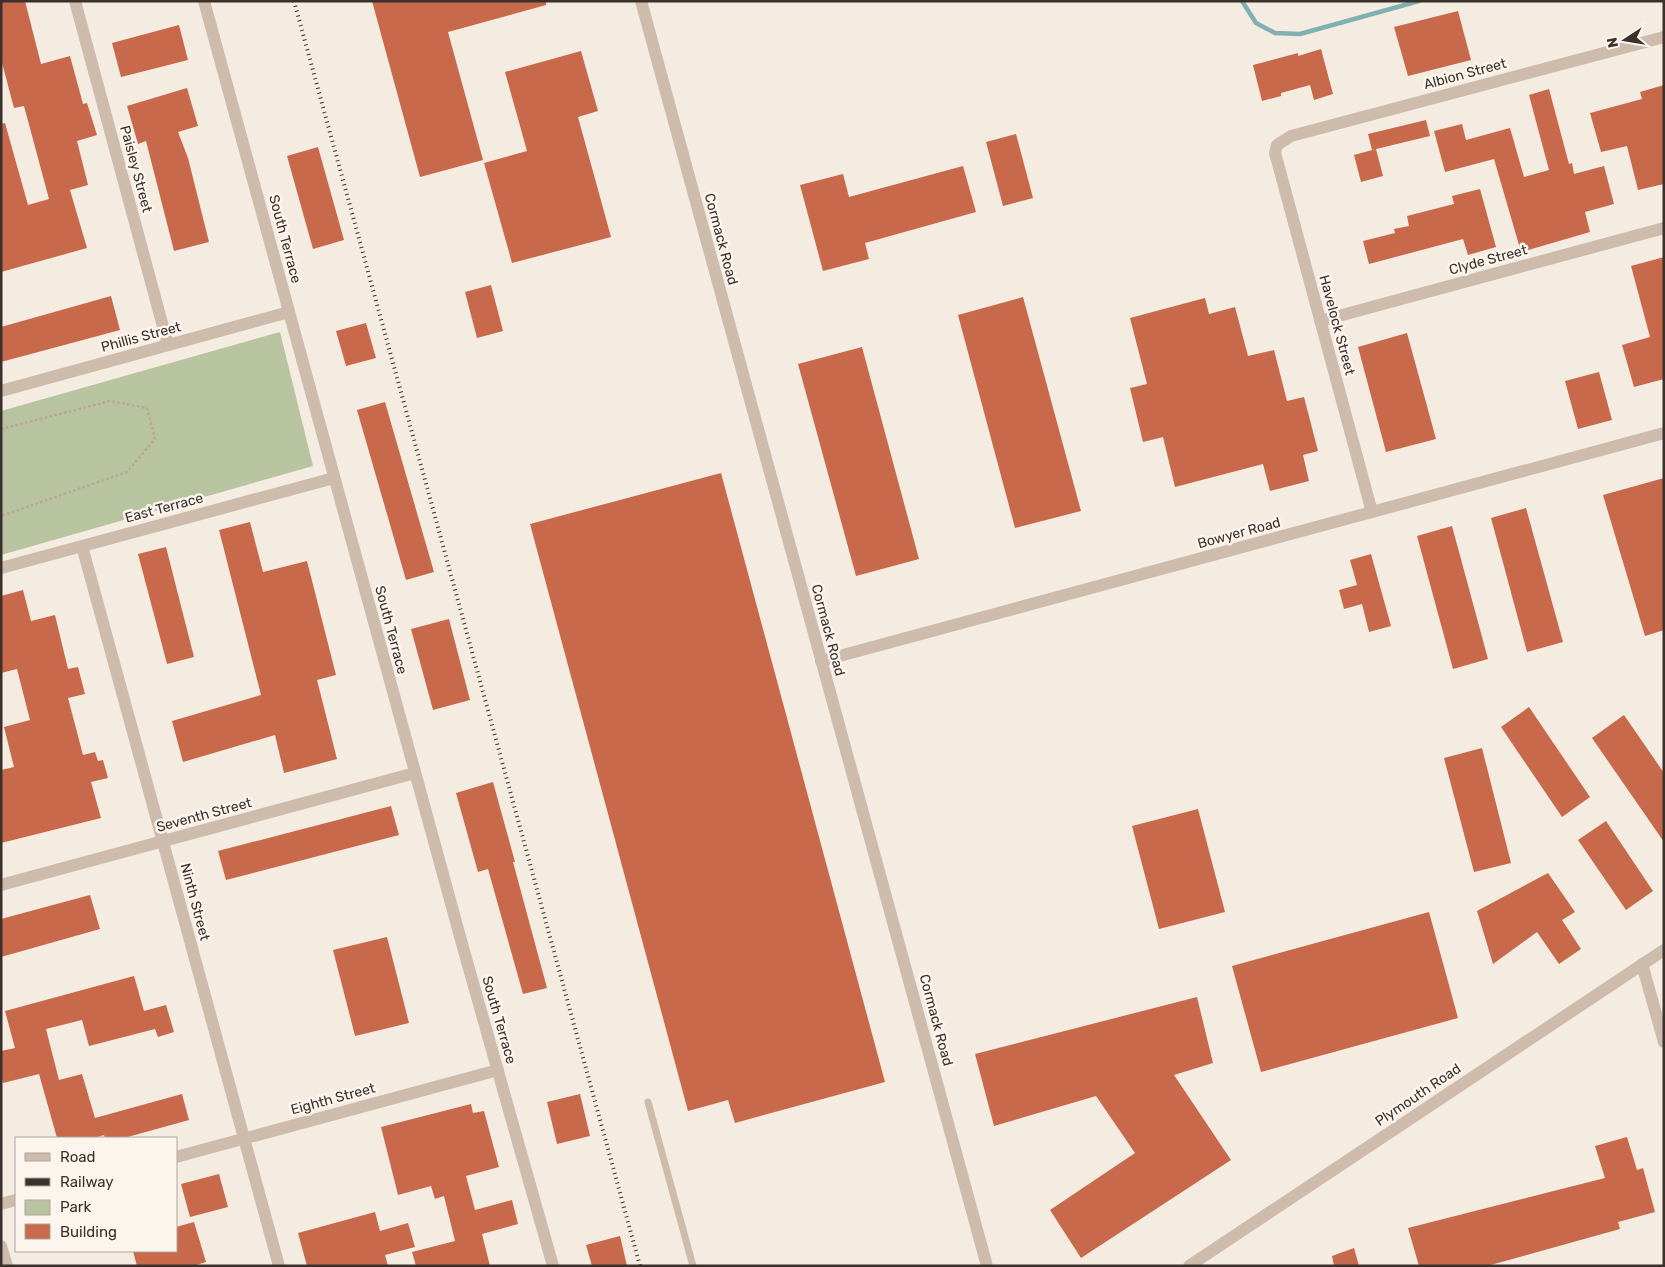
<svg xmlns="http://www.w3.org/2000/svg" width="1665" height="1267" viewBox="0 0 1665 1267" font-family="Rubik,sans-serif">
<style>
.green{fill:#b8c4a0}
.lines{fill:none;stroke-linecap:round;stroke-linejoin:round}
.stream{stroke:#7fb0b2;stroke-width:4.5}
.building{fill:#c8694b}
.path{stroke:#b9a596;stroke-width:2.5;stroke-dasharray:2.5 2.5;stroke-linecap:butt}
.service{stroke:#cdbbac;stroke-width:7}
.minor{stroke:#cdbbac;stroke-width:12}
.tertiary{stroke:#cdbbac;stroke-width:12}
.rail{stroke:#3b302b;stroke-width:4;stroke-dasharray:1 4;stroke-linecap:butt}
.labels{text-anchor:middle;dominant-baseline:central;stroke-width:5;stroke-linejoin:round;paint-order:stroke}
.street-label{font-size:14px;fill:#3b302b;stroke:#fbf5ee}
</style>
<rect width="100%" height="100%" fill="#f4ebe1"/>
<path class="green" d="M280,332L313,466L1,555V411Z"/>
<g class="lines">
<path class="stream" d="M1242,1L1256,23L1275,33L1300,34L1419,1"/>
</g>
<g class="building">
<path d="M1,1H25L41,64L70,56L83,104L87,103L97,135L77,141L88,185L70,190L87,248L1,272V124L5,123L28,205L49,199L24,106L14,108L1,59Z"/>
<path d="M372,1H546V5L448,32L483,160L420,177Z"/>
<path d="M1458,11L1471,60L1408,76L1394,27Z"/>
<path d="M179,25L188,60L121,77L112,43Z"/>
<path d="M1321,49L1333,94L1314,100L1310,85L1281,93V96L1262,101L1253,65L1298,53V56Z"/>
<path d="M581,51L598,111L578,117L611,237L512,263L484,163L527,151L505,72Z"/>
<path d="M1664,85V184L1638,190L1627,146L1601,152L1590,113L1642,99L1640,92Z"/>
<path d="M187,88L198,126L178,132L188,158L209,242L174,251L146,141L138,144L127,106Z"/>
<path d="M1549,89L1569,164L1572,163L1574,174L1604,166L1614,204L1585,212L1590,232L1521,252L1494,159L1445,172L1434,131L1462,124L1466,140L1510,128L1524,177L1549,170L1529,95Z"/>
<path d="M1426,120L1430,136L1372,150L1368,134Z"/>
<path d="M1016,134L1033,198L1003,206L986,142Z"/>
<path d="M318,147L344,240L313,249L287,156Z"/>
<path d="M1376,149L1383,176L1361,182L1354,155Z"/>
<path d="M963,166L976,212L865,243L869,259L823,271L800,185L843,174L849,197Z"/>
<path d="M1480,189L1496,247L1468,255L1463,239L1369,264L1363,241L1395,233L1394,229L1409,226L1407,216L1454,204L1452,196Z"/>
<path d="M1664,257V379L1634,387L1622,345L1650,337L1631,266Z"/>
<path d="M491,285L503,331L477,338L465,292Z"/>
<path d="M111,296L120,330L1,362V327Z"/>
<path d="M1023,297L1081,511L1015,528L958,315Z"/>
<path d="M1205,298L1209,314L1235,307L1248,356L1274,350L1287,401L1304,397L1318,451L1303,455L1309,481L1270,491L1263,464L1175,487L1163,437L1143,442L1130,388L1147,384L1130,318Z"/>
<path d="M366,323L376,358L346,366L336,331Z"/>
<path d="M1407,333L1436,439L1386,452L1358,347Z"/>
<path d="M862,347L919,559L856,576L798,364Z"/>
<path d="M1599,372L1612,420L1578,429L1565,381Z"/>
<path d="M385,402L434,572L406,580L357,410Z"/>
<path d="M721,473L885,1082L735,1123L728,1100L688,1111L530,524Z"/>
<path d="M1664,478V630L1645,636L1603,495Z"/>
<path d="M1526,508L1563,642L1527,652L1491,518Z"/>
<path d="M250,522L263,572L307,561L336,675L317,680L337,759L284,773L275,735L183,762L172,721L261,695L219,530Z"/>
<path d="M1452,526L1488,659L1453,669L1417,536Z"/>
<path d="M166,547L194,657L167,664L138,554Z"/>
<path d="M1371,554L1391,626L1369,632L1362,604L1344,609L1339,590L1357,585L1350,560Z"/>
<path d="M23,590L31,621L55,615L68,669L78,667L85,694L68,698L83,755L95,752L98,761L103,760L108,778L91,782L101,818L1,843V770L14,767L4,727L30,720L17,669L1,673V596Z"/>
<path d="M449,619L470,700L433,710L411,629Z"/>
<path d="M1529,707L1590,797L1562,817L1501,727Z"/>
<path d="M1624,715L1664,773V842L1592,738Z"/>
<path d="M1482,748L1511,863L1474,872L1444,758Z"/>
<path d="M493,782L515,862H513L547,988L523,994L488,869L478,872L456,793Z"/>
<path d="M391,806L399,835L226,880L218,851Z"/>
<path d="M1198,809L1225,912L1159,929L1132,826Z"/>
<path d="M1606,821L1653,891L1626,910L1578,840Z"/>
<path d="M1548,873L1575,912L1562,920L1581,949L1559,964L1537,932L1493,964L1477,911Z"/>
<path d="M90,895L100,929L1,957V919Z"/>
<path d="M1429,912L1458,1018L1261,1072L1232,966Z"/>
<path d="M387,937L409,1023L355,1036L333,950Z"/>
<path d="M134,976L144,1011L166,1005L174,1032L158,1037L155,1029L89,1046L82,1020L46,1029L59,1080L82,1074L95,1118L182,1094L189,1120L124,1138H105L104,1135L94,1138H57L39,1074L3,1083L1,1077V1051L15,1048L5,1011Z"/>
<path d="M1197,997L1213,1063L1174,1075L1231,1160L1081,1258L1050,1210L1135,1153L1096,1096L994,1126L975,1054Z"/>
<path d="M580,1094L590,1136L557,1144L547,1102Z"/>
<path d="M471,1104L473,1113L484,1111L499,1167L466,1176L475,1210L512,1200L518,1224L482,1234L490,1266H416L412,1252L455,1241L444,1196L435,1199L431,1186L398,1195L381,1127Z"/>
<path d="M1627,1137L1637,1170L1643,1168L1655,1212L1618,1222L1620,1229L1487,1266H1419L1408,1228L1605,1178L1595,1146Z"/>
<path d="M219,1174L228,1207L190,1217L181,1184Z"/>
<path d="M375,1212L380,1231L408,1223L415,1247L385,1255L388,1266H307L298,1233Z"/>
<path d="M194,1222L206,1262L193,1266H137L133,1251H176V1227Z"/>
<path d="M620,1236L627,1266H592L586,1245Z"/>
<path d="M1354,1248L1359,1266H1334L1332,1256Z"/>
</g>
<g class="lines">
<path class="path" d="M1,429L110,401L147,408L155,439L127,472L1,516"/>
<path class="service" d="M648,1102L693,1266"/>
<g class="minor">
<path d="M75,1L168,345"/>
<path d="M204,1L464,951L553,1266"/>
<path d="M1320,321L1664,228"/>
<path d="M1,391L289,312"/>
<path d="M1372,512L1277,160L1275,153L1277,145L1291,136L1664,37"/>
<path d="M82,546L279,1266"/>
<path d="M1,568L334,478"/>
<path d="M821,661L1664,433"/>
<path d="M1,885L415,773"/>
<path d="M1642,964L1664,1042"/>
<path d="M176,1157L498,1070"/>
<path d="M1,1204L16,1200"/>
<path d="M1,1246L7,1266"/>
<path d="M1189,1266L1664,950"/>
</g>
<path class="tertiary" d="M641,1L987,1266"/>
<path class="rail" d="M294,1L640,1266"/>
</g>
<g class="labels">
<g class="street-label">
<text transform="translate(1465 74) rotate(-15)">Albion Street</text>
<text transform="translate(136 169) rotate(75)">Paisley Street</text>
<text transform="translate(285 239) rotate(75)">South Terrace</text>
<text transform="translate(721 239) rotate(75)">Cormack Road</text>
<text transform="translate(1488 260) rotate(-15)">Clyde Street</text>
<text transform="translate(1337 325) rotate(75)">Havelock Street</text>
<text transform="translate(141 337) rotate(-15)">Phillis Street</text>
<text transform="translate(164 508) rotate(-15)">East Terrace</text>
<text transform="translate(1239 533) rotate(-15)">Bowyer Road</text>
<text transform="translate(391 630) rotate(75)">South Terrace</text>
<text transform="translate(828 630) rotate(75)">Cormack Road</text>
<text transform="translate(204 815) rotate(-15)">Seventh Street</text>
<text transform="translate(195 902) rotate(75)">Ninth Street</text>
<text transform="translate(499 1020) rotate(74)">South Terrace</text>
<text transform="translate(936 1020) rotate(75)">Cormack Road</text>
<text transform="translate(1418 1095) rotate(-34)">Plymouth Road</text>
<text transform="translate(333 1099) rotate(-15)">Eighth Street</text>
</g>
</g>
<rect width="1665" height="1267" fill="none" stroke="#3b302b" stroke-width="5"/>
<rect x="15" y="1137" width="162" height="115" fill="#fbf5ee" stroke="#aea6a0"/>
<rect x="25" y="1153" width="25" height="8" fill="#cdbbac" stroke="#aea6a0"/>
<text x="60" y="1162" font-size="15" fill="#3b302b">Road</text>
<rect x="25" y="1178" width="25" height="8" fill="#3b302b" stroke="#aea6a0"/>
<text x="60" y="1187" font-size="15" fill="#3b302b">Railway</text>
<rect x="25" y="1200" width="25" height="15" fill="#b8c4a0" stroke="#aea6a0"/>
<text x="60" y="1212" font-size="15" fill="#3b302b">Park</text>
<rect x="25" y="1224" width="25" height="15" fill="#c8694b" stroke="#aea6a0"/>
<text x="60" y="1237" font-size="15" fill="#3b302b">Building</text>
<g transform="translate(1625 40) rotate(258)" stroke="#fbf5ee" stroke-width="4" paint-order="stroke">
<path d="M0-4L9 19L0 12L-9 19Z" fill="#3b302b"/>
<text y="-8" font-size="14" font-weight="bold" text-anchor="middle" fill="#3b302b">N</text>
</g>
</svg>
